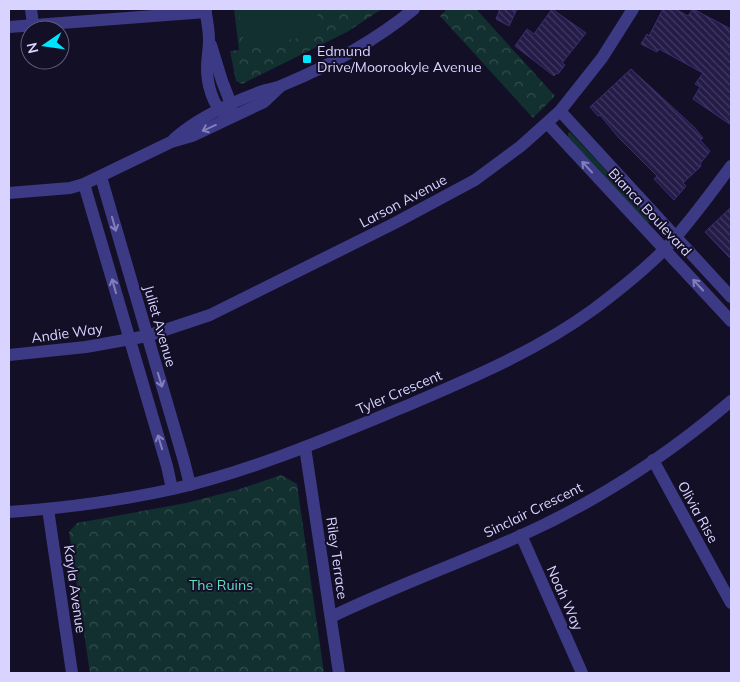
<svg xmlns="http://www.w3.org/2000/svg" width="740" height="682" viewBox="0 0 740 682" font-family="Mulish,sans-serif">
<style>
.forest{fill:url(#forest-crowns)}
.garden{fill:#12302f}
.building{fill:url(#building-back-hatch);stroke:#3b2d73}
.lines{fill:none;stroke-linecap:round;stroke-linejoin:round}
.minor{stroke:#3d3a85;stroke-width:12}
.tertiary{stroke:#3d3a85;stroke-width:12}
.oneway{stroke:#837fbc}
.poi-dot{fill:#00e5ff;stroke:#130f26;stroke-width:2}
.labels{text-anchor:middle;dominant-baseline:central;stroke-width:4;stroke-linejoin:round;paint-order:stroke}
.poi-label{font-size:14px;fill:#d9d4ff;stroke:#130f26;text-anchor:start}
.street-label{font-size:14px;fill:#d9d4ff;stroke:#130f26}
.park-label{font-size:14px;fill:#5fe0c0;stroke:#130f26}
</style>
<defs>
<pattern id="forest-crowns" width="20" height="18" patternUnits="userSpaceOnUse" patternTransform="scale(1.25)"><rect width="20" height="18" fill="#12302f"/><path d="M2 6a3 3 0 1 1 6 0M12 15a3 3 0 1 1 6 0" fill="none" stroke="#344d4e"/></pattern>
<pattern id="building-back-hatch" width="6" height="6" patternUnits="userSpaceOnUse" patternTransform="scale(1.25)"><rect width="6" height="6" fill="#241b47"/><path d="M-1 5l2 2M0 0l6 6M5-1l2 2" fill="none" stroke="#433b63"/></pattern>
</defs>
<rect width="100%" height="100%" fill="#130f26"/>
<g class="forest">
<path d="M234,9H382L347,32L242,84L236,81L230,51L239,50Z"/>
<path d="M447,9H476L555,96L533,118L440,16Z"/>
<path d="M281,475L297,484L324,673H90L69,532L77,523L186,503L240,489Z"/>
</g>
<g class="garden">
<path d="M239,9H317L320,35L244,46Z"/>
<path d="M570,132L652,219L648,223L568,137V133Z"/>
</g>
<g class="building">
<path d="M500,9H517L509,26L496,19Z"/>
<path d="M552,9L586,33L562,63L565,65L558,74L557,73L554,76L515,46L527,29L534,34Z"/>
<path d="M663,9H675L688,16L693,9L731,29V125L693,99L700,87L695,84L703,73L659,49L657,52L641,44L647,34L649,36Z"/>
<path d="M631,69L694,127L703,138L700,140L710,151L700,164L701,166L683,183L686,186L674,200L654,179L657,176L619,138L600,115L598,116L590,107Z"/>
<path d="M731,207V259L705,232Z"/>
</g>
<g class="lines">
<g class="minor">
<path d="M31,9L33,25"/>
<path d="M9,27L206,12"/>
<path d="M560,111L731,297"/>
<path d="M548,124L731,321"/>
<path d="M101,177L184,461L190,485"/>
<path d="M84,184L167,466L172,489"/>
<path d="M9,355L86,347L147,336L210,315L393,224L475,180L521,146L560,111L602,58L633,9"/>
<path d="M305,447L339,673"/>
<path d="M653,460L731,603"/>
<path d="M48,509L72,673"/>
<path d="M9,512C64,508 119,501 173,489C255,470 333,436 411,404C474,377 538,350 594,309C618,291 643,271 664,250C689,224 710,194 731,166"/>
<path d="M521,535L582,673"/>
<path d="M331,617C393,587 457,564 520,536C596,502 668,455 731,401"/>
</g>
<g class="tertiary">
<path d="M205,9C207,19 209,30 209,40C209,49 207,59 207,68C207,82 212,106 225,114"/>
<path d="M211,45L222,81L231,104V111"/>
<path d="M174,139C197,118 228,104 257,93C265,89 275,89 283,85C329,66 376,40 414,9"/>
<path d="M9,193L70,188L84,184L171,142L192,136L264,102L281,86"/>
</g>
</g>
<defs><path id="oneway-shaft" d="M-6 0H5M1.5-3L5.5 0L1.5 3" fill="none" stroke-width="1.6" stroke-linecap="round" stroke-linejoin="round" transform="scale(1.25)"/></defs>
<g class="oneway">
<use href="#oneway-shaft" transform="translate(209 128) rotate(156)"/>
<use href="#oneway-shaft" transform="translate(587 167) rotate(-133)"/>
<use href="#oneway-shaft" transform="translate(114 224) rotate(74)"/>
<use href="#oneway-shaft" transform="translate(698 285) rotate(-133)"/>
<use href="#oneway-shaft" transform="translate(114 286) rotate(-106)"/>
<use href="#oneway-shaft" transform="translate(160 380) rotate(73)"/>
<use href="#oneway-shaft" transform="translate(160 442) rotate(-107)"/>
</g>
<rect class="poi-dot" x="302" y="54" width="10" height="10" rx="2.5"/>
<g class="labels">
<g class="poi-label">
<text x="317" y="51">Edmund<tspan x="317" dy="16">Drive/Moorookyle Avenue</tspan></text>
</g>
<g class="street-label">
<text transform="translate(403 201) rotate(-28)">Larson Avenue</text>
<text transform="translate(650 212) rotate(47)">Bianca Boulevard</text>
<text transform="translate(160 326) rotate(74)">Juliet Avenue</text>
<text transform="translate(67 333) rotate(-8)">Andie Way</text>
<text transform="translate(399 392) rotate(-23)">Tyler Crescent</text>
<text transform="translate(533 510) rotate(-26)">Sinclair Crescent</text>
<text transform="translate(698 512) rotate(61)">Olivia Rise</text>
<text transform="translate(337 558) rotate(82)">Riley Terrace</text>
<text transform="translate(75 589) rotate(82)">Kayla Avenue</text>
<text transform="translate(565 598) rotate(66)">Noah Way</text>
</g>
<g class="park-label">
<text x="221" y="585">The Ruins</text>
</g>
</g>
<rect width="740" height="682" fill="none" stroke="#d9d4ff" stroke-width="20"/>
<g transform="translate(45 45) rotate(257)"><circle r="24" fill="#130f26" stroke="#625e7d"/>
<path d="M0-4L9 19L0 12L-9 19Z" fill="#00e5ff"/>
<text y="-8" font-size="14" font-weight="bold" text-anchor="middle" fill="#d9d4ff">N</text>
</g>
</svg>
